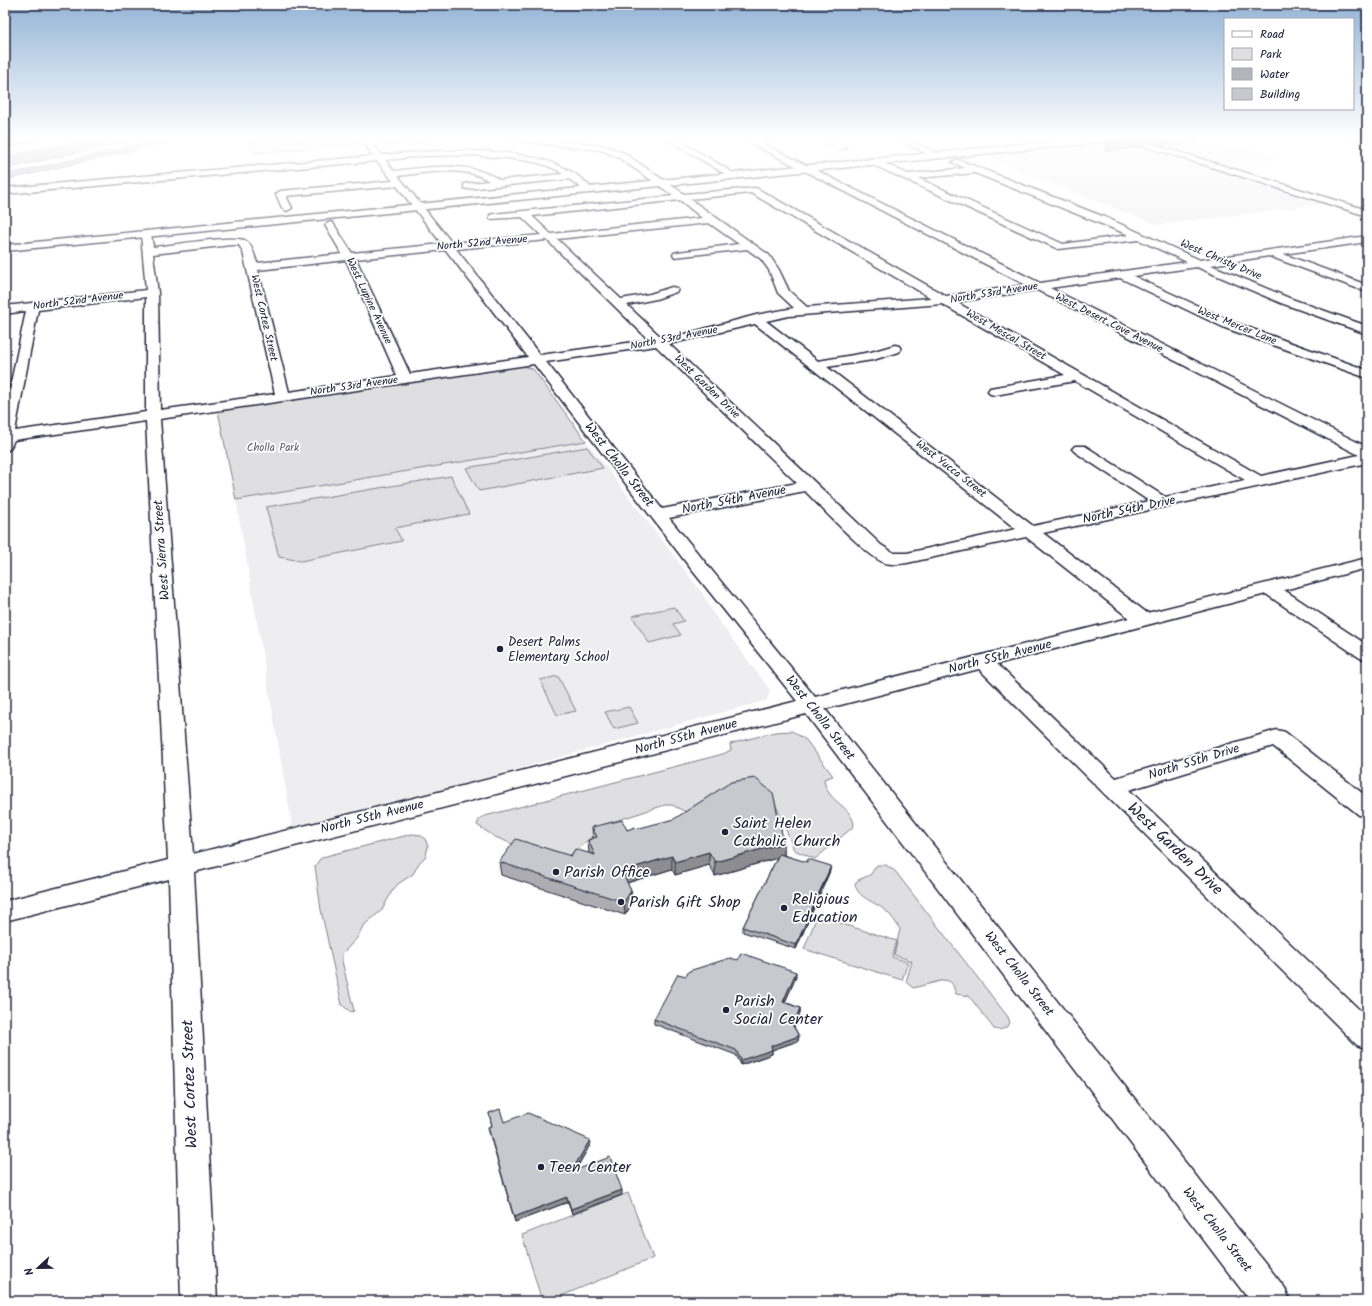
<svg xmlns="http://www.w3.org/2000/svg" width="1372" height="1306" font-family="Kalam,sans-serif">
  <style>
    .built { fill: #eeeef1 }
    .green { fill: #dfdfe2; stroke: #80808e }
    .water { fill: #b4b4bc; stroke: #7a7a88 }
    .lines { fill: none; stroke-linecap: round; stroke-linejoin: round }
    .minor-casing { stroke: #22223b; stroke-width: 3 }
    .major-casing { stroke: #22223b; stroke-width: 3 }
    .minor { fill: #fff; fill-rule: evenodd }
    .major { fill: #fff; fill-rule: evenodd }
    .wall { fill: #acacb2; stroke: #22223b }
    .shaded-wall { fill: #8c8c91; stroke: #22223b }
    .building { fill: #c8c8cf; stroke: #22223b }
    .poi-dot { fill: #22223b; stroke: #fff; stroke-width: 1.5 }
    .labels { text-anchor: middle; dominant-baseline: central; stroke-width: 3.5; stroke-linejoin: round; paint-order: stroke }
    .far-street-label { font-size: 11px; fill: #22223b; stroke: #fff }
    .far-park-label { font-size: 11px; fill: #5b5b6d; stroke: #fff }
    .street-label { font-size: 13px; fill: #22223b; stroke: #fff }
    .poi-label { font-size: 13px; fill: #22223b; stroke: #fff; text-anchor: start }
    .near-poi-label { font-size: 16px; fill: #22223b; stroke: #fff; text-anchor: start }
    .near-street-label { font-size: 16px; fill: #22223b; stroke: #fff }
  </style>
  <rect width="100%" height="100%" fill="#fff"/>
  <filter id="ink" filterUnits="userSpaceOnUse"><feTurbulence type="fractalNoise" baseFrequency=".025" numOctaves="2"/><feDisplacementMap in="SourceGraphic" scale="8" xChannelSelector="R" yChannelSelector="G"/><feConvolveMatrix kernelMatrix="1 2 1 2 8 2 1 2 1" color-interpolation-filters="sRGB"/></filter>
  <g filter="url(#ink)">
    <path class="built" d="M1141,138H1202L1230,147H1247L1282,158L1223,164Z
      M1108,140L1152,150L1321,204L1158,225L975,153Z
      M586,441L703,594L713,613L770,690L767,700L293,831L236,500Z"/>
    <path class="green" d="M242,138H357L361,144L253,153L248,141Z
      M522,366L533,369L586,441L236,500L218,411Z
      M587,447L603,468L479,491L466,468Z
      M451,476L469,514L395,528L402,541L301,561L279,557L266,507Z
      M674,607L684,621L673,624L681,635L649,643L632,616Z
      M558,676L576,711L557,715L540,680Z
      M629,707L638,723L614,729L605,712Z
      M792,731L806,740L833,776L824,779C826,802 850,804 854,824L853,827L815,859L794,850L773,798L688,813L672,805H665L609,823L570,855L553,860L495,837L477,825L480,818L485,816L723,754L731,750L730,744L775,732Z
      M412,834L420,835L425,839L428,846L426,856L419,863L413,874L398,884L392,891L382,910L363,926L357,938L342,954V961L354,1011L351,1012L342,1005L321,910L315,866L320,859L326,856Z
      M877,865H886L895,871L1008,1017L1010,1023C1006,1029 1000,1031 994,1029L969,996L956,994C953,987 954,981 944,980L913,988L906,982L912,961L894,955L900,929C896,923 892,916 886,911C876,902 857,898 855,884L858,880L870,875Z
      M817,916L897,941L892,957L908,962L902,980L804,949Z
      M628,1193L653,1258L549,1301H542L522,1235Z"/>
    <path class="water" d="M92,138H142L5,169V157Z
      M167,138H185L5,180V175Z"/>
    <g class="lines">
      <defs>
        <path id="minor" d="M24,138H40L5,147V143Z
          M360,138H368L370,140L427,138L423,140L373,145L382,155C439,150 552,140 592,189L591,191H585L569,179L467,189L464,188V184L489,181C465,165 426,173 398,176L452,243L541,235L522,217L490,219V215L493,214L674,196L618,157L601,150L509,140L505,138H535L605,146L624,153L684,194L756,188L946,296L1026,285L741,138H787L760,142L1040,283L1187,262L1139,240L1058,249L869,163V159H875L908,174L965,168L952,162L956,160H959L1107,218L1200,260L1367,236V242L1283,254L1367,285V292L1269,256L1211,265L1289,298L1367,326V334L1281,303L1197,267L1133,276L1233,322L1367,370V378L1225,328L1120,278L1050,288L1367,447V463L1043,533L1147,613L1367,558V568L1284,590L1367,645V660L1360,658L1266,594L997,664L1116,778L1277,730L1285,732L1367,797V817L1359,815L1273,746L1129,790L1367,1017V1049L1357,1045L979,669L825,709L1285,1288L1290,1301H1250L806,714L194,872L217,1301H181L169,879L5,921V901L168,860L146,421L14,440L10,449L5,451V411L26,311L5,314V306L146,290L141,234L146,231L151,234L153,247C169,246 234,234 246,241C252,244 255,257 257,263L342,254L325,225L330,222L333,223L352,253L442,244L397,186L286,196L292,208L287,211L282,208L276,194L280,191L393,181L377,161L5,194V188L374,156ZM475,155C503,159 539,157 563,174L500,180C469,160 429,167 394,171L385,160L424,156ZM975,173L1129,235L1063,244L918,178ZM751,193L931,298L807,307L789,291L779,270L769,255L690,199ZM680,200L702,218L551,234L532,216ZM709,223L739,244L678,252L674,253L673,255L674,257L747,249L761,259L769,270L778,293L794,308L756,315L685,334L662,338L627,305L656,299L676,292L678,290L676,288L672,287L650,294L621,299L557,239ZM547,240L649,340L540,355L456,249ZM231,245H239L243,252L275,394L160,410L158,293L153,254ZM446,250L528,357L410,374L356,259ZM346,260L397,376L289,392L258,270ZM1037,290L1359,455L1261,476L956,302ZM146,297V412L15,431L38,310ZM942,304L1065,375L990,388L988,391L990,394L995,395L1075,381L1245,480L1165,497L1085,446H1075L1072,449L1075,452L1149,501L1033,526L827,367L873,360L899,352L901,349L899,346L895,345L871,352L818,361L766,321L789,316ZM755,324L1016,529L907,553H894L881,545L669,344ZM656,346L797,483L662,509L546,362ZM534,364L688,565L797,701L193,854L160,419ZM805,491C821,507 867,557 885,563C892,565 900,564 907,563L1026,537L1129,618L815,697L669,518Z
          M665,138H675L737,175L736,177H730Z
          M818,138H829L847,148L840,150Z
          M894,138H905L941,155L934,157Z
          M1352,138L1367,139V143L1353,140Z"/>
        <path id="major" d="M1083,138H1117L1113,141L5,251V245Z
          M1119,138H1133L1367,210V216Z"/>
      </defs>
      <use href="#minor" class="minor-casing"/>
      <use href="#major" class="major-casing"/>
      <use href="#minor" class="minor"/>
      <use href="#major" class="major"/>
    </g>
    <path class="wall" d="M1140,138H1199V141L1161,145Z
      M592,827L627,830L636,829L784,843V855L830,871L796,949L743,932V927L777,858L715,876L709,865L675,875L672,869L627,883L631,891L632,904L625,915L501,875L499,862L571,856L589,854L588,840L593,839Z
      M686,976L796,977L785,1002L800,1008V1013L794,1027L799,1036L798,1041L772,1050V1054L741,1065L736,1055L654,1024V1019Z
      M489,1113L504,1122L590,1145L575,1171L622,1195L572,1214L568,1202L515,1222L489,1132L488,1127L492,1126Z"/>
    <path class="shaded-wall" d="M1199,138V141L1161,145L1162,142Z
      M1144,140L1143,147L1106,151L1108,144Z
      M784,843V856L715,876V862Z
      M709,852V865L675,875V862Z
      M672,856V869L623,884L622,871Z
      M831,866L830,871L796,949V945Z
      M631,891L632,904L625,915L624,902Z
      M796,972V977L783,1007V1002Z
      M800,1008V1013L792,1031L793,1026Z
      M799,1036L798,1041L772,1050V1054L741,1065V1060L771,1046Z
      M590,1140V1145L571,1177V1172Z
      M622,1190V1195L572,1214L571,1209Z
      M567,1197L568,1202L515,1222L514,1217Z"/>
    <path class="building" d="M1111,138H1139L1144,140L1108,144Z
      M1149,138H1199L1162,142Z
      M755,778L773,793L784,843L715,862L709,852L675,862L672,856L622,871L631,891L624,902L499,862L516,839L571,856L575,849L595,855L588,840L597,837L592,827L622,820L627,830L635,827L636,829L674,819L731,782Z
      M779,854L807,862L808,859L831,866L796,945L743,927Z
      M741,953L796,972L783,1002L800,1008L793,1026L799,1036L771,1046L772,1050L741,1060L736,1050L654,1019L678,974L686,976L689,971L730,958L738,960Z
      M500,1109L504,1122L528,1113L590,1140L571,1172L610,1157L622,1190L571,1209L567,1197L514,1217L488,1127L492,1126L489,1113Z"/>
  </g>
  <linearGradient id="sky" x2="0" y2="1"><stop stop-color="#93b4d6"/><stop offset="0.43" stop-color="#fff"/><stop offset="1" stop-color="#fff" stop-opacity="0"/></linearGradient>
  <rect width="1372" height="321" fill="url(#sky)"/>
  <g class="poi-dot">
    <circle cx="500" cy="649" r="4"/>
    <circle cx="725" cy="832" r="4"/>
    <circle cx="556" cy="872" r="4"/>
    <circle cx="621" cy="902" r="4"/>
    <circle cx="784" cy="908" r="4"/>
    <circle cx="726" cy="1010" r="4"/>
    <circle cx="541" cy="1167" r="4"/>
  </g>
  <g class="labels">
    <g class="far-street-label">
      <text transform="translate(482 243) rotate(-5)">North 52nd Avenue</text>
      <text transform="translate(1221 260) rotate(23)">West Christy Drive</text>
      <text transform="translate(994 293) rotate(-9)">North 53rd Avenue</text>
      <text transform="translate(78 301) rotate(-7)">North 52nd Avenue</text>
      <text transform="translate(369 301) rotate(65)">West Lupine Avenue</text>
      <text transform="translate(264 318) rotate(77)">West Cortez Street</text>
      <text transform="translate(1109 323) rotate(27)">West Desert Cove Avenue</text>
      <text transform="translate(1237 326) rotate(22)">West Mercer Lane</text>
      <text transform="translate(1006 335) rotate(30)">West Mescal Street</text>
      <text transform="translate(674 338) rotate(-11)">North 53rd Avenue</text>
      <text transform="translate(354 386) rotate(-8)">North 53rd Avenue</text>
      <text transform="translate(707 387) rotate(44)">West Garden Drive</text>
      <text transform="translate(951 469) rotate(38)">West Yucca Street</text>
    </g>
    <g class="far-park-label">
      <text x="273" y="448">Cholla Park</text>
    </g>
    <g class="street-label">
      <text transform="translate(619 465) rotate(52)">West Cholla Street</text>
      <text transform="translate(734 500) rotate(-11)">North 54th Avenue</text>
      <text transform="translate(1129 510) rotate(-12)">North 54th Drive</text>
      <text transform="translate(162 550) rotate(-94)">West Sierra Street</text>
      <text transform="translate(1000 657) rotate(-14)">North 55th Avenue</text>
      <text transform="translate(820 718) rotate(52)">West Cholla Street</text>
      <text transform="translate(686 737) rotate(-15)">North 55th Avenue</text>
      <text transform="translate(1194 762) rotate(-17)">North 55th Drive</text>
      <text transform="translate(372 817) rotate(-14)">North 55th Avenue</text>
      <text transform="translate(1019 974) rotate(52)">West Cholla Street</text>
      <text transform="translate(1217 1230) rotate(52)">West Cholla Street</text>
    </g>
    <g class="poi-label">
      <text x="508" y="642">Desert Palms<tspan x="508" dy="15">Elementary School</tspan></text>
    </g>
    <g class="near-poi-label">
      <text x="733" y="823">Saint Helen<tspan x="733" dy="18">Catholic Church</tspan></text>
      <text x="564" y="872">Parish Office</text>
      <text x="792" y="899">Religious<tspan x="792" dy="18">Education</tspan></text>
      <text x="629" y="902">Parish Gift Shop</text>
      <text x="734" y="1001">Parish<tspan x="734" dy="18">Social Center</tspan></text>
      <text x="549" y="1167">Teen Center</text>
    </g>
    <g class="near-street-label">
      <text transform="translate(1175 849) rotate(44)">West Garden Drive</text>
      <text transform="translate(190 1084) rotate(-92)">West Cortez Street</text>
    </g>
  </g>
  <rect width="1372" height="1306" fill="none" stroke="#fff" stroke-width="20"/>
  <rect x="10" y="10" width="1352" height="1286" fill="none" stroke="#22223b" stroke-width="1.5" filter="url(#ink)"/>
  <rect x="1224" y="18" width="130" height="92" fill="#ffffff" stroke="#a7a7b1"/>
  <rect x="1232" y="31" width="20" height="6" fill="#ffffff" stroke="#a7a7b1"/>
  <text x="1260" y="38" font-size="12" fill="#22223b">Road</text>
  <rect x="1232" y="48" width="20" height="12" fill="#dfdfe2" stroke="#a7a7b1"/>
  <text x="1260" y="58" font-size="12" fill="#22223b">Park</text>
  <rect x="1232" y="68" width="20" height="12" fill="#b4b4bc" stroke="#a7a7b1"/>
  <text x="1260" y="78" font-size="12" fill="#22223b">Water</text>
  <rect x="1232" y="88" width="20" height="12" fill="#c8c8cf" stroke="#a7a7b1"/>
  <text x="1260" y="98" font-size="12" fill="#22223b">Building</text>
  <g transform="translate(38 1268) rotate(248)" stroke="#ffffff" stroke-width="3" paint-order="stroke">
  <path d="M0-3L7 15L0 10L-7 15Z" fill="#22223b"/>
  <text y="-6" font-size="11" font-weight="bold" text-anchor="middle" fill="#22223b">N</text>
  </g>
</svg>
